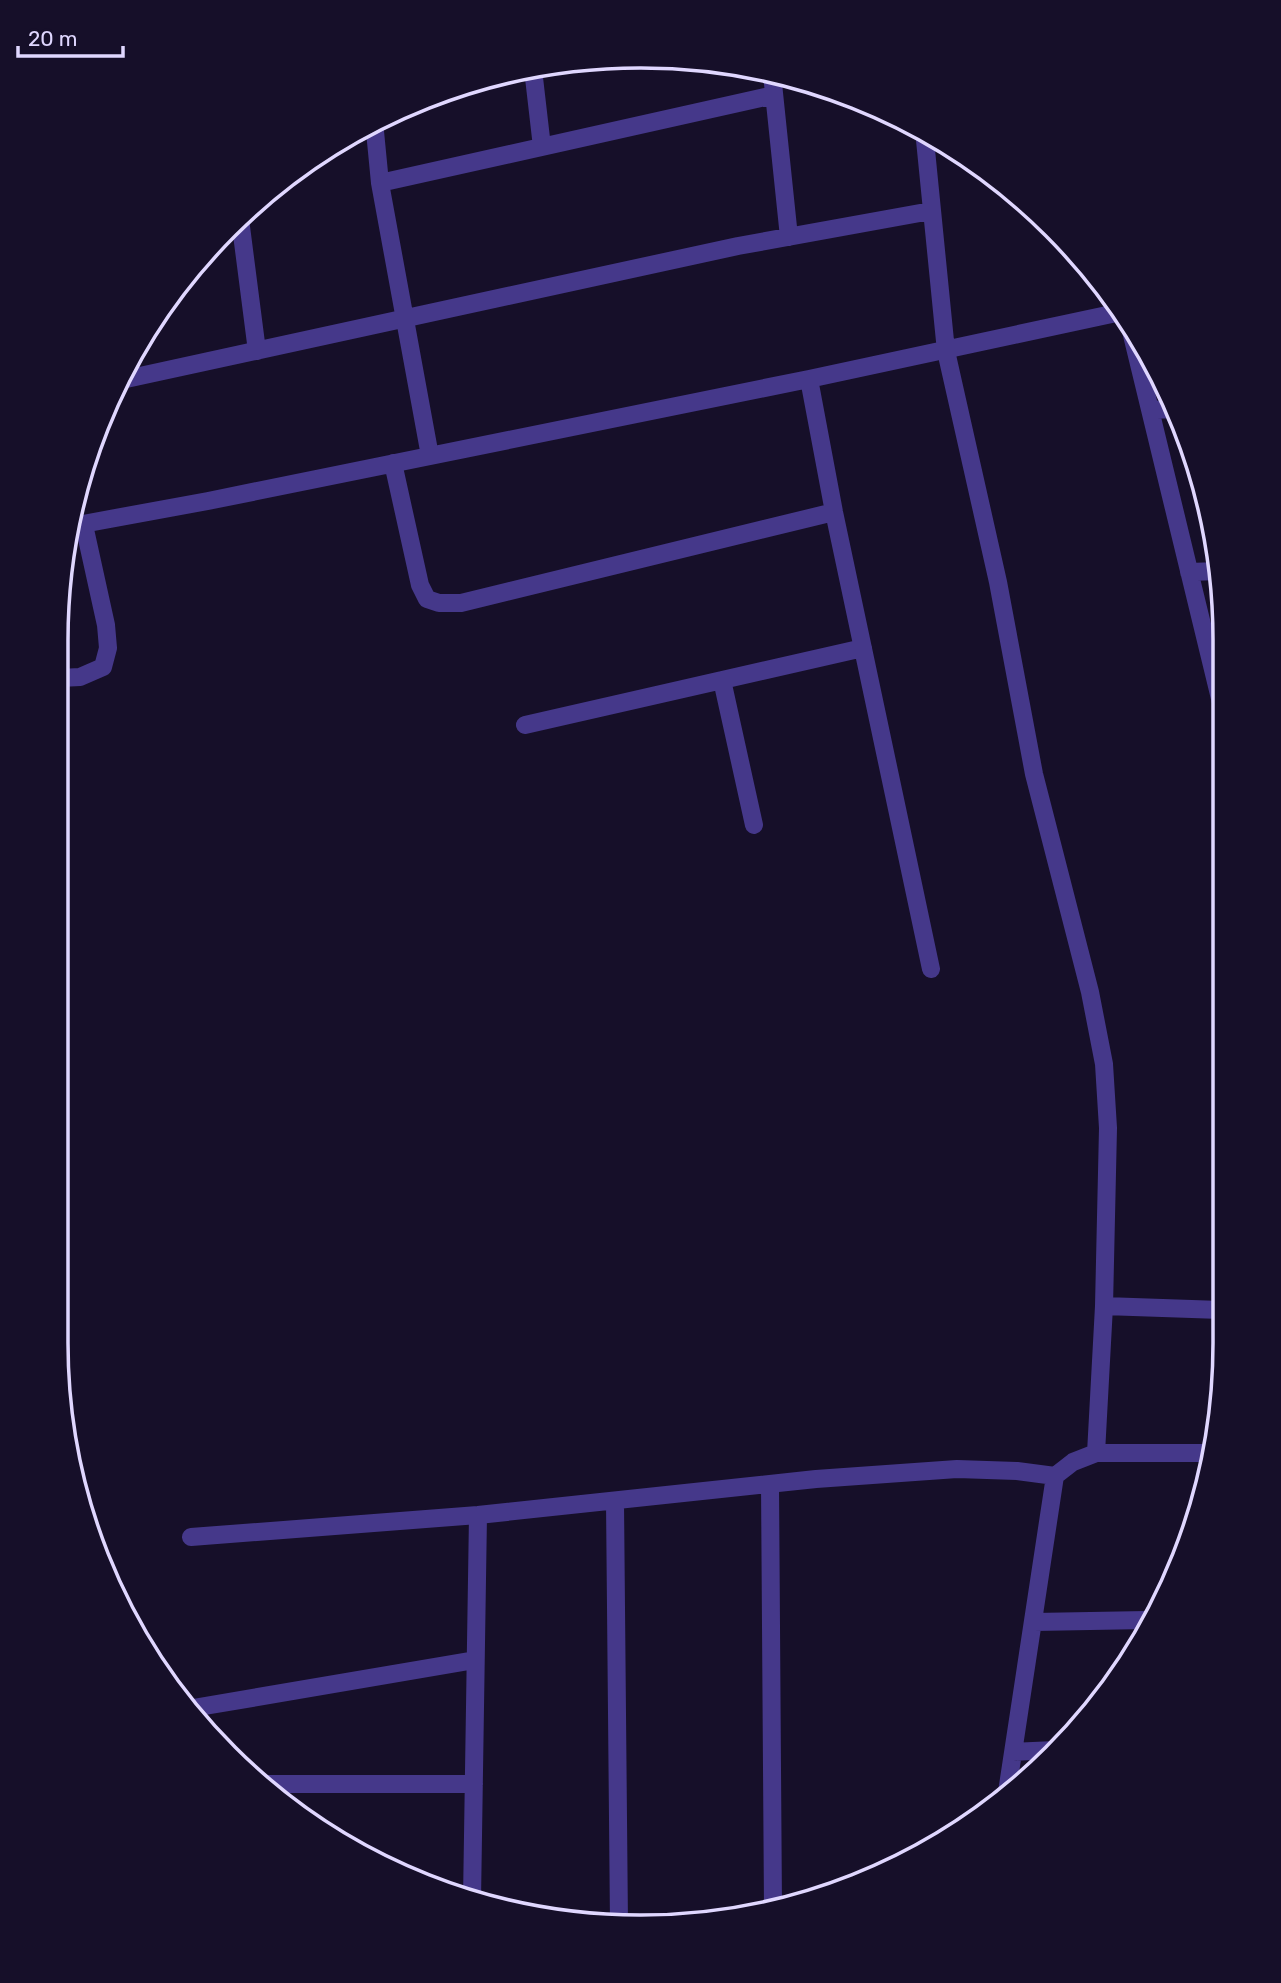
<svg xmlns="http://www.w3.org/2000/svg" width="1281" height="1983" font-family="Rubik,sans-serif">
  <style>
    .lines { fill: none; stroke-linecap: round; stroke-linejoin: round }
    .street { stroke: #45388a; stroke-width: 18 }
    .rim { fill: none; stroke: #e0d7ff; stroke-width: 3.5 }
  </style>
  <rect width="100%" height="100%" fill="#160f29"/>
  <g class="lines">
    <path class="street" d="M533,69L542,147
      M772,74L789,237
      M374,121L380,183L430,456
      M924,130L946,351L998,582L1034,774L1090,992L1104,1064L1108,1128L1104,1306L1096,1453
      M380,183L774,95
      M240,219L257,351
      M1130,327L1223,711
      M809,379L834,512L931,969
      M117,381L738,246L931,211
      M1151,410L1175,409
      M393,463L420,585L427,599L439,603H461L834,512
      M72,526L208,501L809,379L1121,312
      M1189,572L1219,571
      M60,678L80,677L103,667L108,648L106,625L84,525
      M722,680L754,825
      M525,725L863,648
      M1104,1306L1221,1310
      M770,1484L773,1909
      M615,1502L619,1924
      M191,1537L478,1515L816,1479L957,1469L1017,1471L1055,1476
      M1034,1622L1147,1620
      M193,1708L475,1660
      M1013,1752L1055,1750
      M264,1784H474
      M1007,1792L1055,1476L1073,1462L1096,1453H1211
      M472,1900L478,1515"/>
  </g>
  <path d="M0 0H1281V1983H0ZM640 68H641A572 572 0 0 1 1213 640V1343A572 572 0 0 1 641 1915H640A572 572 0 0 1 68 1343V640A572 572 0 0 1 640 68Z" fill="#160f29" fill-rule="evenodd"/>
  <path class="rim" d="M640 68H641A572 572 0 0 1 1213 640V1343A572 572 0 0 1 641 1915H640A572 572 0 0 1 68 1343V640A572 572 0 0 1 640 68Z"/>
  <path d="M18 46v10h105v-10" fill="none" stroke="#e0d7ff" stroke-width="3.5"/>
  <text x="28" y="46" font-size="21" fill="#e0d7ff" stroke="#160f29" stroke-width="5" paint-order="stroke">20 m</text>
</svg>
